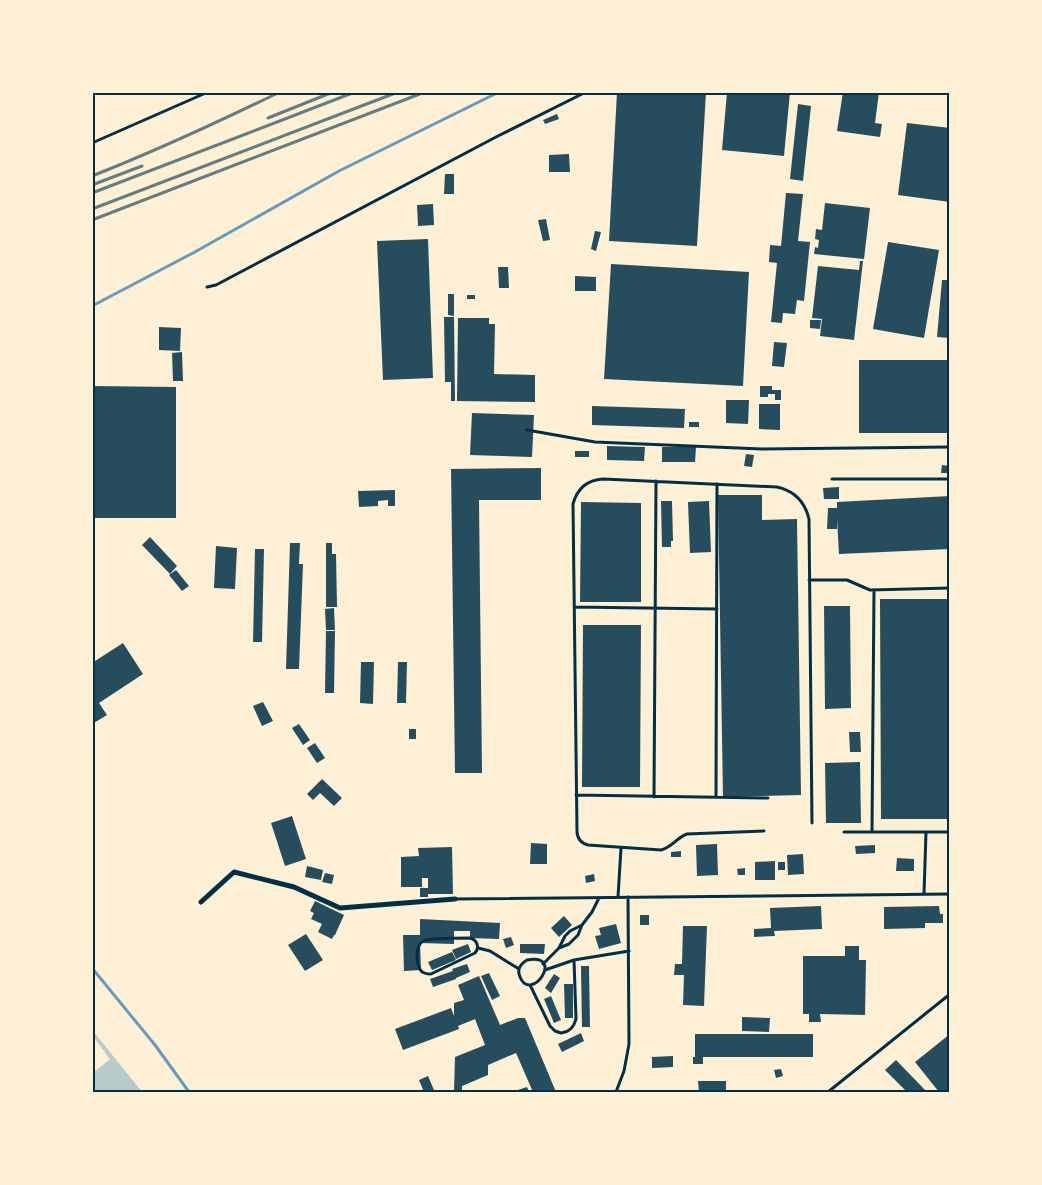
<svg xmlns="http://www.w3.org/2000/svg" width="1042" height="1185" font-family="Helvetica,sans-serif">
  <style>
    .green { fill: #b9caca }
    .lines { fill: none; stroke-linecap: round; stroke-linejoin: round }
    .stream { stroke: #669bbc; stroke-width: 3 }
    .building { fill: #264d5e }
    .service { stroke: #003049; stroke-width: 3 }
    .minor { stroke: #003049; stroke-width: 5 }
    .rail { stroke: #657d81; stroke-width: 3 }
    .neatline { fill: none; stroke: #003049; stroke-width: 2 }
  </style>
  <rect width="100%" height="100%" fill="#fdf0d5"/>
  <path class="green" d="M92,1031H93L142,1092H93V1073L110,1059L93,1036Z"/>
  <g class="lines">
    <path class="stream" d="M92,306L193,253L339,171L499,92
      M92,968L155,1045L189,1092"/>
  </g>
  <path class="building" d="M617,92H706L697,246L609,241Z
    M727,92H790L784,156L722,150Z
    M843,92H879L875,123L882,124L880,137L837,131Z
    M798,104L811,106L803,181L790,179Z
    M557,114L559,119L545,124L543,120Z
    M907,123L950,128V202L898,195Z
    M569,154L570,172H549V155Z
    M445,174H454V194H444Z
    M786,193L803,194L798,241L810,242L804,301L797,300L795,314L783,313L782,323L771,322L777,263L769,262L770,245L781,246Z
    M825,203L870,208L864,259L814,254L815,247L818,248L819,240L815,239L816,229L822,230Z
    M433,204L434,225L418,226L417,205Z
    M546,219L550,240L543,241L538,220Z
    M595,231L601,232L596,251L591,249Z
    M428,239L433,378L383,380L377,241Z
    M888,242L939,250L924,338L873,329Z
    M860,261H863L854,340L820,336L822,319L812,318L818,266L859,270Z
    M611,264L749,272L743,386L604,379Z
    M498,267H508L509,288H499Z
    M575,276L596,277V291H575Z
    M942,280H950V338L937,337Z
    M448,294H454V316L448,315Z
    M467,295H475V299H467Z
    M444,317H454L455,401H451V382H445Z
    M458,318H489V324H495L494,374L535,375V402L457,401Z
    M810,320H821L820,329L810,328Z
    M159,327L181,328L180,351L159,350Z
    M774,342L787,343L784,367L772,366Z
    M182,352L183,381H173L172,353Z
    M859,360H950V433H859Z
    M92,386L176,387V518H92Z
    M760,386H772V390H781V400H775V394H768V397H760Z
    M726,400H749L748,424L726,423Z
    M759,404H780V430L759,429Z
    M592,406L685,409L684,428L592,425Z
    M472,413L534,415L532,457L470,455Z
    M689,422H699V427H689Z
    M607,446L645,447L644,461L607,460Z
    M662,447H696L695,462H662Z
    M575,451H589V457H575Z
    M746,454L754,455L752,467L744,466Z
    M942,465L950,466V473H941Z
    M541,468V500H479L482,773H455L451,469Z
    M839,487V499H824L823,488Z
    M395,490V506H388V500L378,501V506L359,507L358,491Z
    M718,495H762V520L797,519L801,795L723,797Z
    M950,496V549L839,554L837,519V529H827L828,508H837V502Z
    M661,501H672L673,541H671V547H662Z
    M709,501L711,552L690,553L688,502Z
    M581,502L641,503V602H580Z
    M150,537L177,566L170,574L142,545Z
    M290,543H300L299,564H303L299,669H286Z
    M326,543H332V554H336L337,607H326Z
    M216,546L237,548L235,589L214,588Z
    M255,549H264L262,642H253Z
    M176,570L189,586L182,591L169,575Z
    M880,599H950V819H881Z
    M824,606H850L851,708L825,709Z
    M334,608L335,630H326L325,609Z
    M583,625H641L640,787H582Z
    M326,631H335L334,693H325Z
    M123,643L143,674L99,703L107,715L92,724V663Z
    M361,662H374L373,704L360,703Z
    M398,662H407L406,703H397Z
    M263,702L273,721L262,726L253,706Z
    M299,724L310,740L303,745L292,728Z
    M409,729H416V739H409Z
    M849,732H860L861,752H850Z
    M315,743L325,758L317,763L307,748Z
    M860,762L861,823H826L825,763Z
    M322,779L342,798L334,806L320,793L313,800L307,794Z
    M292,816L306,859L285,866L271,823Z
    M531,843L547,844V864H530Z
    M717,844L718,875L697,876L696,845Z
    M875,845V853L856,854L855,846Z
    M452,847L453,894H428V897H420V888H428V878H422V887H401V857L419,856L418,848Z
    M681,851V857H671V852Z
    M803,854L804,874L788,875L787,855Z
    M897,858L914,859V871H896Z
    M775,861V880H755V862Z
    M778,862H785V870H778Z
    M307,866L323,870L321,880L305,877Z
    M745,868V875H738L737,869Z
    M325,873L334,875L332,884L322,882Z
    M594,874L595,881L586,883L585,876Z
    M315,901L344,915L335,935H334L332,939L318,932L322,924L311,919L314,913L310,911Z
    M821,906L822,929L774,931L775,936L754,937V929L771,928L770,908Z
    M939,906L940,914H943V923H925V928L884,929V907Z
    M640,915H649V925H640Z
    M564,916L572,925L559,937L551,928Z
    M420,919L500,923L499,939L470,938V931H454V944L420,943L421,970L404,971L403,935H420Z
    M616,924L621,943L599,949L595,936L601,935L599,928Z
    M683,926H707L704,1006L683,1005L684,975H674L675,964H682Z
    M306,934L323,960L305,971L288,945Z
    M511,937L514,945L506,948L503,939Z
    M468,944L471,952L456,959L452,950Z
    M520,944H545L544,954L520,953Z
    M845,946H859V960H866L865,1015L820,1014L821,1022H809V1014H803V956H845Z
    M452,952L456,960L432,970L428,962Z
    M467,964L470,972L456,978V979L433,987L430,979L453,971L452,969Z
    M581,966H589L590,1027H582Z
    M489,973L500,996L492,1000L481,976Z
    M554,974L560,978L551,993L545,988Z
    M479,976L500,1025L518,1018H525L556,1092H533L516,1053L488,1065V1075L462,1086V1092H454L455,1057L485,1045L475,1019L458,1026L459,1029L403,1050L395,1029L451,1008L454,1016V1003L464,1000L458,985Z
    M564,984H573V1018H565Z
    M551,996L561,1020L554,1023L544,999Z
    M742,1017L770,1018L769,1032L742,1031Z
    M581,1033L584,1041L562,1052L558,1044Z
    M695,1034H813V1057H703V1064H693V1057H695Z
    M950,1034V1092H939L915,1062Z
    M673,1056V1067L652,1068V1057Z
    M896,1060L927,1092H907L885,1070Z
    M781,1069L783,1076L776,1078L774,1070Z
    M428,1076L434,1090L429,1092H424L419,1080Z
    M698,1081H726V1092H699Z
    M527,1087L529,1092H512Z"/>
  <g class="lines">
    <path class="service" d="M92,143L208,92
      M207,287L216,285L496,137L586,92
      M527,430L595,442L762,449L950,447
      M832,479H950
      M809,580H847L870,590L950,588
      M575,607L717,609
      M576,795L768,798
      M654,797L656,481
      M716,797L717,484
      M764,831L687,834C676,838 673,847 661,850L588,845C581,843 577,839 577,831L573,504C577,489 587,480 603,479L777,487C795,491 805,502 809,519L812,823
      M844,832H950
      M872,832L874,590
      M924,894L926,832
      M618,897L621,848
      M455,899L950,894
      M470,938C477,940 480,947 475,953L431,974C427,974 424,974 421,971C416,964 415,946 423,941C429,938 461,938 470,938Z
      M478,948L490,951L519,969
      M559,948L569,944L578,935L582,925L592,912L599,898
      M527,960C566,953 531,1004 520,977C517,970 520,964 527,960Z
      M543,964L559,948L565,936L570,931L582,925
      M545,970L574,960L629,951
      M530,985L550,1026L555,1031L561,1033C570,1032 574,1027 576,1019L574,960
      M616,1092L624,1071L629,1044L628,897
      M828,1092L950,994"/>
    <path class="minor" d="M201,902L234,872L294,887L340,908L455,899"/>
    <path class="rail" d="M268,118L333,92
      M92,176C156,151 218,122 280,92
      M92,185L142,166
      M92,193L355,92
      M92,209L398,92
      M92,220L425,92"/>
  </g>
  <rect width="1042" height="1185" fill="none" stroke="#fdf0d5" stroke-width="188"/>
  <rect x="94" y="94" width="854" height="997" class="neatline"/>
</svg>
